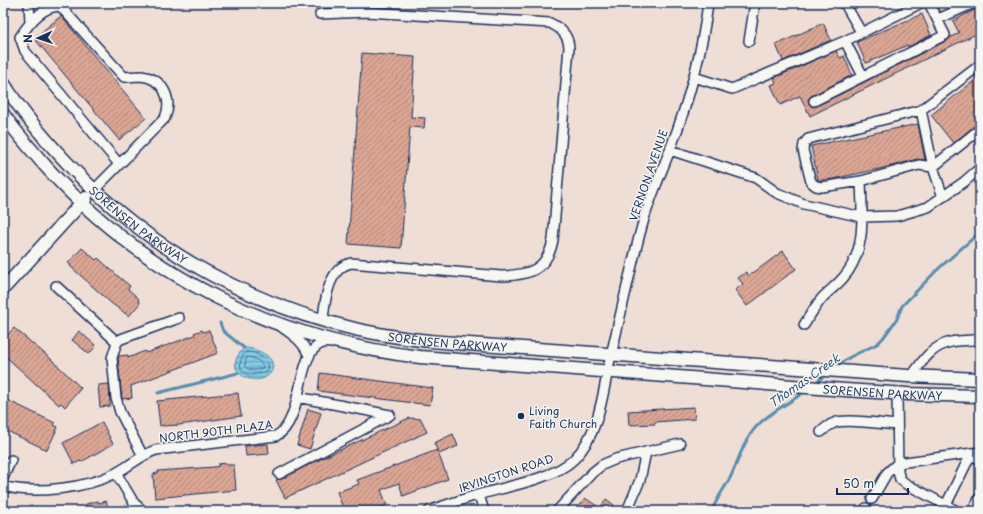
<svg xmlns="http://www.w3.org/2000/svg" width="983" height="514" font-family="'Playpen Sans',sans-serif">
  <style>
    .water { fill: url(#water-rules); stroke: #598dae }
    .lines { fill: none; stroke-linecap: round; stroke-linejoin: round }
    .shore { stroke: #456d93; stroke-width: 1 }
    .stream { stroke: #598dae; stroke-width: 3 }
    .building { fill: url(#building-hatch); stroke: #1b2f5e }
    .minor-casing { stroke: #1b2f5e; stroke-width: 12 }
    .major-casing { stroke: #1b2f5e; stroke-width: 15 }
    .minor { stroke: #f6f6f2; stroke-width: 9 }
    .major { stroke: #f6f6f2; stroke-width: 12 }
    .poi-dot { fill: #1b2f5e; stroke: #f6f6f2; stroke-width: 1.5 }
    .labels { text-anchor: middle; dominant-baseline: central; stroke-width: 3; stroke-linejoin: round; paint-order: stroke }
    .street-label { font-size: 11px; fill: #1b2f5e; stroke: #f6f6f2 }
    .poi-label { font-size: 11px; fill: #1b2f5e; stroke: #f6f6f2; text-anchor: start }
    .water-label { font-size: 12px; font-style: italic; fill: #35567f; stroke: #f6f6f2 }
  </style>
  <defs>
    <pattern id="water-rules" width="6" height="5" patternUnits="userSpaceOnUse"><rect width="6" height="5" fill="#83cbe3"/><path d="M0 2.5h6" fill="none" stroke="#6aa5bb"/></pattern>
    <pattern id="building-hatch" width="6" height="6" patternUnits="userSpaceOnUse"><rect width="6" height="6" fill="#dba593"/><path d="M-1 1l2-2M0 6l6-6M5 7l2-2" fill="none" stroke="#b1877b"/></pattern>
  </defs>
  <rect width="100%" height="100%" fill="#eeded6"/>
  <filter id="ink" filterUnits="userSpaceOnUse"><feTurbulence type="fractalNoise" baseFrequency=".025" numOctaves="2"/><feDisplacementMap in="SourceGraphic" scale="8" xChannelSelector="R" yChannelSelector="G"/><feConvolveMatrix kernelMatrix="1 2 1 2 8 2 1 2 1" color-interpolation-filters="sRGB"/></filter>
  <g filter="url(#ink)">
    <path class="water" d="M244,348C255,347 280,358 271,372C261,390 217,374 244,348Z"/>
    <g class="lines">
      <path class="shore" d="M246,352C256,351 267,358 269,368L266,373L249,375C238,371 238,360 246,352Z
        M247,357C254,357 263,362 263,368L254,370L248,369L245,366Z"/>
      <path class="stream" d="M220,323L223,331L244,348
        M835,367L850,357L877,344L883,338L897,319L902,306L937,270L980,232
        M814,384L826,374
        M158,393L238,373
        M712,511C716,499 725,488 731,476C740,457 744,438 760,423C773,410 790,403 805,391"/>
    </g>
    <path class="building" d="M976,9L980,16V32L810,116L800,96L780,105L771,85L776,83L774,78L836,51L840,58L844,56L852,75L811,96L808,100L809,104L813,107L817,106L948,40L951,37L959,33L953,21Z
      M922,14L931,35L908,47V45L866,63L857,42Z
      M61,16L146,118L119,140L34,38Z
      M823,23L831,40L783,61L776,45Z
      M362,53L415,57L411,117L425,118L424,128L410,127L401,248L348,244Z
      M980,76V122L953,143L931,115Z
      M918,124L925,160L917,159L888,167L828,180H818L811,146Z
      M82,248L96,260L98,258L119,277L130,286L128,289L139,299L138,300L140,303L129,316L111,303L70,266L71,265L68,263Z
      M783,251L796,269L747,306L735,290L743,284L738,278L746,272L749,276Z
      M14,328L51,359L81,388L65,407L61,403L59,405L3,354V340Z
      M202,330L203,332L209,330L218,353L131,386L132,398L122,399L118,359L119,356L128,355V358L145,351L146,353L195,335L194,333Z
      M79,331L96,346L89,354L72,340Z
      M320,373L433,388L430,405L318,391Z
      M109,384L110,406L100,407L98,385Z
      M238,393L241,416L179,425L163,426V425L160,426L157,401Z
      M3,398L55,423L54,425L58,427L47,450L3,429Z
      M694,407L695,419L655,422V424L629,425L628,411Z
      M308,409L321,413L310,449L297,445Z
      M409,418L421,419L427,432L285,498L276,480L282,479L314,462Z
      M102,422L113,444L81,462L80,461L74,464L63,443Z
      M453,434L458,446L439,454L434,443Z
      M268,444L269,454L246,456L245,446Z
      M437,450L448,479L403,496L399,483L381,490L387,505L371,511H344L337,492L359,484L357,480Z
      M227,463V465H234L236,490L155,498L153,474L158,473V471L214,467L219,466L218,464Z
      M585,498L600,508L606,499L614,505L609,511H576Z
      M98,501L99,503L106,501L109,511H88L86,504Z"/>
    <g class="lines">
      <defs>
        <path id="minor" d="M29,3L30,22
          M841,3L845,4L861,32
          M320,14L367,12L550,23C560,28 568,34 569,47L553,240C547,271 529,275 501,276L351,263C348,264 344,265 342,267C328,276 324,305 323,321
          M938,19L972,4
          M749,41L755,3
          M845,41L863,76
          M980,65L921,110L808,139L804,144L803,150L811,182L816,186L822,187L861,181L919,165L933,167L980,129
          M694,77L732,89L845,41L921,3
          M814,101L945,35L929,3
          M921,110L933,167L943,197
          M670,150L756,178L777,193L804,204L862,217L897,216L928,207L964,182L980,168
          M94,190L165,118C173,99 163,78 141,76C135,76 130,77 124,77L60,6C43,6 29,23 20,37L25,51L119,164
          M56,286L117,342
          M804,325C810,315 816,305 823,297C830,290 837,285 843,278C867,251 862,214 861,181
          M283,328C295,336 304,343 309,356
          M117,342L112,358L116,398L120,412L143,456
          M117,342L121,339L179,318
          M911,377C922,361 932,346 951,342C961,340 971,341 980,339
          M897,393L898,472L900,479L906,484L957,511
          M821,432C825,428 829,425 834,423C845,418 883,424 897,425
          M116,473L134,503L143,511
          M279,474L390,415L297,397
          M3,478L11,460
          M3,486C35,495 87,488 116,473C130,466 141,455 156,450L276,436C305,421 295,351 323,343C326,342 330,343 332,343
          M479,495L484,511
          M872,499L887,473L898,463L980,452
          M946,505L971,454L980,460
          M429,511C445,505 461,500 477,495C505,487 554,479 574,459C601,432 603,389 611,355C622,310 631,264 644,219C651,196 661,173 670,150C688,103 702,54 708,3
          M557,511L592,473L602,465L616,459L680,444
          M627,511L640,480L646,452
          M865,511L866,508
          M973,511L980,497"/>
        <g id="major">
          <path id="s1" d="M3,82C22,114 47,142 73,169C150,250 250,305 359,330C391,337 423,341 455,343L908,376L980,379"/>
          <path id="s2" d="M3,114C17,134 33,152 49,170C148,278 275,340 420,357L845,390L907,394L980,396"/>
          <path d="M3,289L86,198"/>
        </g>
      </defs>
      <use href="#minor" class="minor-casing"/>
      <use href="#major" class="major-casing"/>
      <use href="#minor" class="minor"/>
      <use href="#major" class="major"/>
    </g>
  </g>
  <circle class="poi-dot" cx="521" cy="416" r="4"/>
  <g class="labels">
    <g class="street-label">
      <text transform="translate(648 175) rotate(-71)">VERNON AVENUE</text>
      <text stroke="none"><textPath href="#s1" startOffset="198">SORENSEN PARKWAY</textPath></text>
      <text stroke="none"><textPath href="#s1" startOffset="534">SORENSEN PARKWAY</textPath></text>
      <text stroke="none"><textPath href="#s2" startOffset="961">SORENSEN PARKWAY</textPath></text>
      <text transform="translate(216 431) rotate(-7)">NORTH 90TH PLAZA</text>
      <text transform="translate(506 473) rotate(-18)">IRVINGTON ROAD</text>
    </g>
    <g class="poi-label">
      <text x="529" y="410">Living<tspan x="529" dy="13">Faith Church</tspan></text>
    </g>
    <g class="water-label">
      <text transform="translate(804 380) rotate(-35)">Thomas Creek</text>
    </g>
  </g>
  <rect width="983" height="514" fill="none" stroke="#f6f6f2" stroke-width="16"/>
  <rect x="8" y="8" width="967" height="498" fill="none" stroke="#1b2f5e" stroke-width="1.5" filter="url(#ink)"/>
  <g transform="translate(38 38) rotate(267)" stroke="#f6f6f2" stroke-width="3" paint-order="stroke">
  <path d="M0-3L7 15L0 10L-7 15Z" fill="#1b2f5e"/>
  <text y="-6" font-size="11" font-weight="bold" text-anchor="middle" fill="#1b2f5e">N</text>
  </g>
  <path d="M837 488v6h71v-6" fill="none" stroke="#1b2f5e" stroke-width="2"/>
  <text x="843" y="488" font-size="12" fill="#1b2f5e" stroke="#f6f6f2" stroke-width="3" paint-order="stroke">50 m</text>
</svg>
